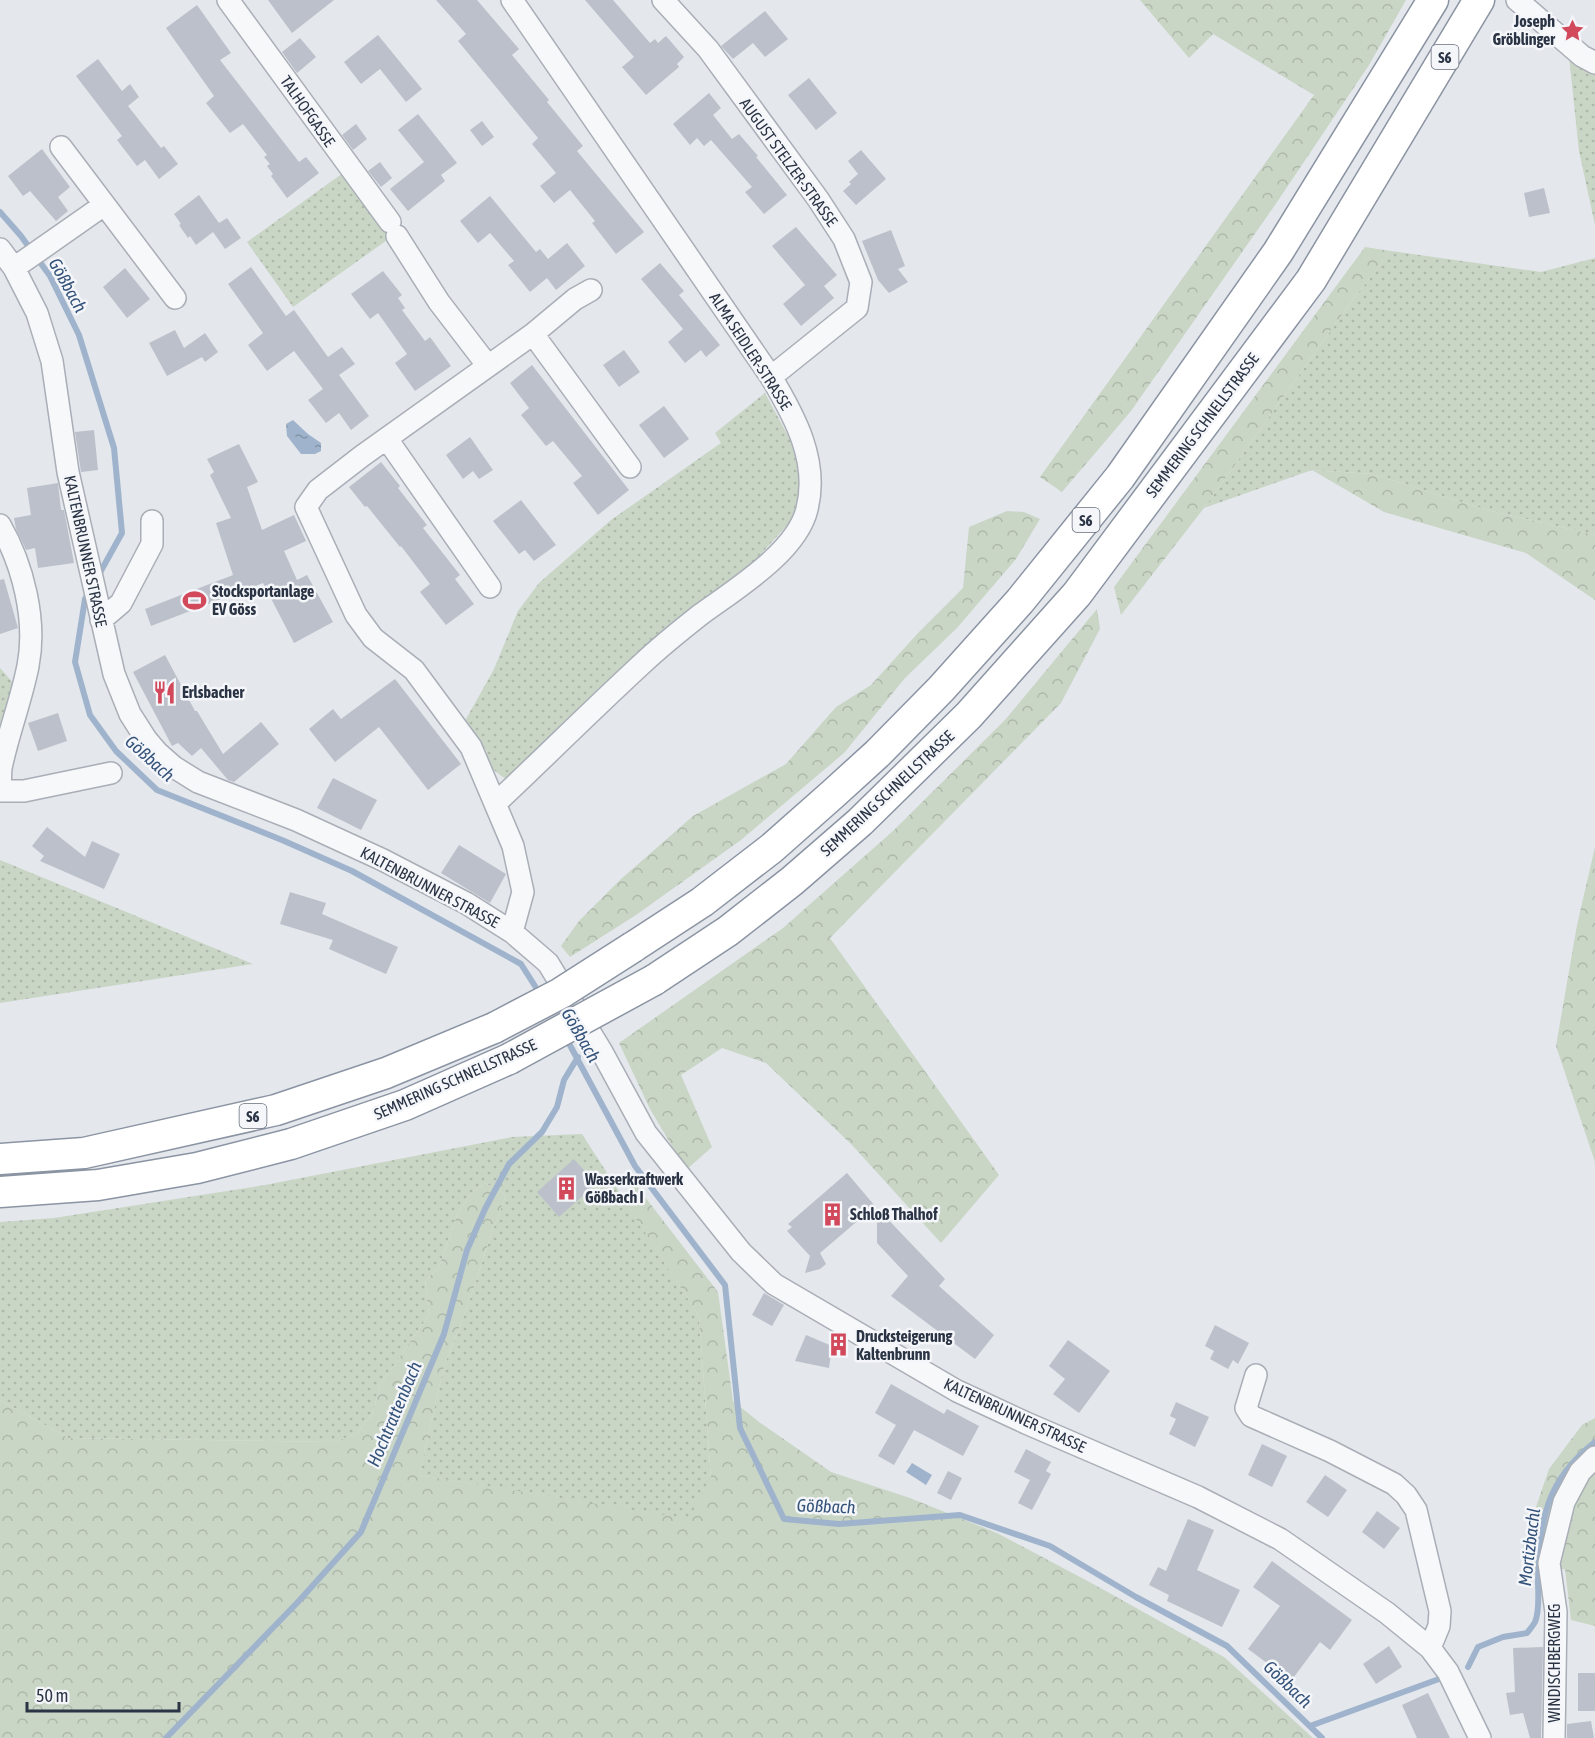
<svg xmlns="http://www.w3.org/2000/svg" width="1595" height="1738" font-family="'Asap Condensed',sans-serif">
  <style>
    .grass { fill: url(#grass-dots) }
    .forest { fill: url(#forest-crowns) }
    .water { fill: url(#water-ripples) }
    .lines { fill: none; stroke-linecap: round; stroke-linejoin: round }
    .stream { stroke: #9fb4cc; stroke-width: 6 }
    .building { fill: #bbc0ca }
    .minor-casing { stroke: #a9aeb7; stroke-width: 24 }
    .highway-casing { stroke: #8b94a3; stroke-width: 33 }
    .minor { stroke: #f7f8fa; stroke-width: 21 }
    .highway { stroke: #fff; stroke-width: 30 }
    .highway-bridge-casing { stroke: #8b94a3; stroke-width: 33; stroke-linecap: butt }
    .highway-bridge { stroke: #fff; stroke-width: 30 }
    .labels { text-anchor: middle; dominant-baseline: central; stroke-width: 5; stroke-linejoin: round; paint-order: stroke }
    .shield { fill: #f4f6f9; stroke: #676e7b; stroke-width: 1.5 }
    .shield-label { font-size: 15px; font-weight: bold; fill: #2b3445 }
    .poi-label { font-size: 16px; font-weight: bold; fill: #2b3445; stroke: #f4f6f9; text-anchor: start }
    .street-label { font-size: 16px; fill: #2b3445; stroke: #f4f6f9 }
    .water-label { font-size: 18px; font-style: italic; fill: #34527a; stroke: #f4f6f9 }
  </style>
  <defs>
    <pattern id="grass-dots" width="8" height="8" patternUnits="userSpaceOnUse" patternTransform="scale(1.5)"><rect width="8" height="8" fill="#c9d6c5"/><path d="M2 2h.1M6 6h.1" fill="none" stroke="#adb8ab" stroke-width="1.8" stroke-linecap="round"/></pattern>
    <pattern id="forest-crowns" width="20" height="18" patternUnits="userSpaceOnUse" patternTransform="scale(1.5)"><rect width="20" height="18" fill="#c9d6c5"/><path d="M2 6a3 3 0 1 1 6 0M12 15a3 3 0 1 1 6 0" fill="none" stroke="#adb8ab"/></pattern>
    <pattern id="water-ripples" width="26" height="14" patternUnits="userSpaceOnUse" patternTransform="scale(1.5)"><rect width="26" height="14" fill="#9fb4cc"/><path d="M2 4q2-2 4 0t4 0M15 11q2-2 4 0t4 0" fill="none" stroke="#8293a7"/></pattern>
  </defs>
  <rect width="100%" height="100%" fill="#e4e7ec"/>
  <path class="grass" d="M1569,57L1595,72V225L1579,151Z
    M343,173L390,238L293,307L247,242Z
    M1391,251L1541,272L1595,258V535L1487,510L1372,474L1312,470L1204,508L1354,298Z
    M765,393L793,445L802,492L791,521L750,566L667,629L598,689L537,753L508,780C497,773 486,767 487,752L465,721L494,669L518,611L539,583L611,520L721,443L715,433Z
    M0,668L16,686L0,750Z
    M0,860L253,964L0,1003Z
    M582,1134L699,1316L711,1478L689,1520L419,1475L444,1366L469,1302L492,1232L506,1195L485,1183L470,1194L457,1215L439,1267L425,1281L429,1315L380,1385L373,1413L356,1434L334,1442L68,1438L0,1400V1222L54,1218L265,1185L512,1137Z"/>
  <path class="forest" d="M1140,0H1406L1369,65L1275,205L1131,411L1062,492L1040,477L1314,95L1213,34L1189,58Z
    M1365,247L1391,251L1354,298L1204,508L1121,615L1114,587Z
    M1312,470L1372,474L1487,510L1595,535V600L1526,553L1384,512Z
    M1007,511L1024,512L1040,519L1016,559L957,628L905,678L844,753L741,840L636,915L570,957L561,946L579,921L621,879L693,816L786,764L836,707L871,685L918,633L963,588L969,527Z
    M1097,609L1100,629L1061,703L830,938L999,1175L941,1243L852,1145L766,1063L722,1048L681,1075L712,1147L686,1170L650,1109L619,1043L783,928L893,831L1005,720Z
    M1595,847V1162L1556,1046L1577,925Z
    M632,1180L718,1292L733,1401L759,1422L831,1472L910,1498L997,1533L1095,1585L1224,1657L1313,1738H0V1400L68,1438L334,1442L356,1434L373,1413L380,1385L429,1315L425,1281L439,1267L457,1215L470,1194L485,1183L506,1195L492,1232L469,1302L444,1366L419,1475L689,1519L711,1477L699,1316L624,1200Z
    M1595,1418V1626L1571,1620L1565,1569L1527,1576L1523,1545L1549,1469L1582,1425Z"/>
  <path class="water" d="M293,420L308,434L321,443V451L315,454H301L287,436L286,424Z
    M912,1463L932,1475L926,1485L906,1472Z"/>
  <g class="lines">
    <path class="stream" d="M0,212L21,236L50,276L79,335L114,448L122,533L97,578
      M89,592L85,599L75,662L90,715L116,751L157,790L282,840L352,871L521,964L540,994
      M565,1036L635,1166L725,1285L740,1428L784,1519L839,1524L960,1515L1050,1546L1136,1597L1227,1646L1322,1738
      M1468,1667L1478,1647L1503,1637L1527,1633C1529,1630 1533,1626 1535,1622C1540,1611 1538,1592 1538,1581C1540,1520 1545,1481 1595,1442
      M1310,1726L1439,1679
      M166,1738L297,1603L361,1532L444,1334L467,1250L485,1209L509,1164L542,1132L557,1107L564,1080L578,1057"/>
  </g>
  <path class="building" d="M268,0H334L292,33Z
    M436,0H477L519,49L512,55L549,100L547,102L583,146L577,151L644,232L616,254L592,223L595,221L570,190L554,203L540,186L556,173L532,144L538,138L458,41L466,34Z
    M585,0H613L650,43L655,39L658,43L666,36L684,57L677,64L679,67L646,95L622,67L634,57Z
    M197,5L231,53L220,60L299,162L306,157L319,173L287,198L271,176L273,174L267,166L270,164L264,157L267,155L243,124L230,133L206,103L214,96L166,28Z
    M765,11L788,39L765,57L753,43L733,59L721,46Z
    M378,35L422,89L406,102L380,69L361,84L344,62Z
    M300,38L316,57L297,73L282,52Z
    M98,59L122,91L130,84L139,97L128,106L161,148L164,146L178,164L159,179L145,160L137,166L117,140L122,136L76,76Z
    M809,78L837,113L816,130L788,95Z
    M709,93L721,108L713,115L732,139L739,134L758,156L756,157L787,195L764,214L745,192L752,187L711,140L704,146L697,138L690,145L673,124Z
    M418,114L457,163L441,175L445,181L408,211L390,189L424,162L398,130Z
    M482,121L494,137L482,146L470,130Z
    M356,124L367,139L353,150L342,135Z
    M42,149L70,187L58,197L68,211L56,221L30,191L23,196L8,176Z
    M861,150L886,179L856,205L843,191L851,184L849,182L858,174L848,161Z
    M380,162L392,178L381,187L368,171Z
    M1544,188L1550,213L1529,217L1524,193Z
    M199,195L219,223L227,218L241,238L225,249L213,232L196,245L190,236L188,238L179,225L181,224L174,214Z
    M490,196L536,252L540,249L548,259L567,243L585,266L556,290L547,278L530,292L508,265L514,261L490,233L478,243L460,221Z
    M796,227L837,275L824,286L834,298L801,326L783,304L805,285L772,246Z
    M891,230L905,266L898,269L908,282L889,293L878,280L862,241Z
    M660,263L684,291L679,295L720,345L706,357L701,350L685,363L668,342L683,329L641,279Z
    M251,267L286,316L294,310L328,357L342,347L355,364L339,375L369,416L351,430L339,413L326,423L308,400L323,389L294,351L267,371L248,345L263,333L228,284Z
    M125,268L150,299L127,318L103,287Z
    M383,271L402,295L398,298L405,308L402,310L425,341L430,337L451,366L415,391L395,363L407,354L378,313L370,319L351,294Z
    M175,330L184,348L205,333L218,352L205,362L202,357L167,376L149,343Z
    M624,350L640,372L619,387L603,365Z
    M532,365L629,490L598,515L573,483L582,476L553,441L546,446L521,415L529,408L510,383Z
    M664,406L689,439L664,458L639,425Z
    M94,430L98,470L81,472L75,432Z
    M470,437L493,470L479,479L473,471L463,479L446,455Z
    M239,444L258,482L247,487L262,530L294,515L306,541L284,551L297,580L307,575L333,622L294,643L263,583L151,626L145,609L233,575L216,523L231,518L210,475L214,472L207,459Z
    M381,462L400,486L398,488L427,525L423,528L460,575L455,579L474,604L446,625L420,592L430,584L401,546L400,547L367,506L365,507L349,487Z
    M58,483L61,510H64L74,563L38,568L35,548L26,550L16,529L14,518L31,515L27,488Z
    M521,500L556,545L534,561L525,550L519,554L493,521Z
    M4,579L18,628L0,634V580Z
    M165,655L195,711H197L223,754L261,722L279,744L234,782L228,780L201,748L192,756L178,743L172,746L133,672Z
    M395,679L461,764L428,790L379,727L335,762L309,729L333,709L341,719Z
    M58,713L67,741L38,751L28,723Z
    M333,778L377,800L361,830L317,808Z
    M47,827L85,857L92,841L120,854L104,889L40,861L44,856L32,846Z
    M459,845L506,874L490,903L441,873Z
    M290,892L326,903L322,914L398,947L386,974L329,949L333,940L280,924Z
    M574,1159L596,1184L559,1217L537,1192Z
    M847,1173L875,1206L820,1253L826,1264L820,1269L805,1273L810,1256L787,1231L792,1227L788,1224Z
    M877,1208L945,1279L939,1286L994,1335L975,1359L891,1296L908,1276L877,1243Z
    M764,1293L784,1305L772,1326L752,1315Z
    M1215,1325L1249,1343L1238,1364L1233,1360L1228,1369L1210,1359L1214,1351L1205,1346Z
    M806,1335L832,1346L829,1368L795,1361Z
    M1068,1340L1110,1371L1079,1413L1053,1394L1065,1379L1049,1366Z
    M891,1384L944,1414L947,1409L979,1426L963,1456L914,1430L894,1465L878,1456L896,1425L875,1413Z
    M1176,1402L1209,1417L1195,1447L1169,1434L1176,1419L1170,1416Z
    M1262,1444L1287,1456L1272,1487L1248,1475Z
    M1026,1449L1051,1462L1046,1471L1051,1474L1032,1510L1018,1503L1030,1480L1014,1472Z
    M948,1471L962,1478L951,1500L937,1493Z
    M1325,1475L1347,1490L1328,1517L1306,1502Z
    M1377,1511L1400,1528L1384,1549L1362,1532Z
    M1188,1519L1214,1530L1197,1570L1240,1590L1222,1627L1167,1601L1169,1595L1149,1585L1158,1567L1166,1571Z
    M1272,1561L1352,1620L1330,1650L1320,1642L1291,1681L1248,1649L1280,1606L1253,1587Z
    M1389,1646L1402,1667L1376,1684L1363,1664Z
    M1543,1647L1541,1738H1530L1523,1713L1510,1715L1506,1693L1515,1692L1513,1648Z
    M1578,1673H1595V1711H1578Z
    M1428,1693L1450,1738H1417L1402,1705Z
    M1591,1721L1594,1738H1567V1724Z"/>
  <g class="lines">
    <defs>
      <path id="minor" d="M228,0L390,222
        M663,0L708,49L818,199L844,239L861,282L857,308L771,377
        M1517,0L1582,56L1595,63
        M61,147L175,298
        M397,236L439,302L488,366
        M0,249L14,268L37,313L52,361L68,472L114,674L130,714L146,739L157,752L174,767L198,782L296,820L383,860L466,903L512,932L548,963L602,1052L646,1133L741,1252L774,1284L957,1391L1026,1423L1198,1497L1280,1539L1387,1613L1430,1648L1448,1672L1480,1738
        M14,268L104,205
        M533,334L630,467
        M387,439L490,587
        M0,525C23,565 37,620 28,666C21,701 8,734 1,768C0,776 1,783 0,791
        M101,620L121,603L152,544V521
        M0,791H24L111,773
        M496,803C546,756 594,708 644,662C661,646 681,630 700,615C734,590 797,552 807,509C819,461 795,417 771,377L512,0
        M512,932L523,892L513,846L471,747L414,670L373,638L356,615L306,507L318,490L362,456L533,334L575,299L591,290
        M1256,1375L1246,1408L1251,1416L1330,1451L1394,1484L1406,1495L1416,1510L1440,1611L1439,1626L1430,1648
        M1554,1738L1556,1612L1549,1563L1564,1502L1580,1472L1595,1457"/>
      <path id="highway" d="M633,947L702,902L772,848L833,794L877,754L941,689L1020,601L1120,477L1278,252L1433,0
        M654,980L728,931L792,881L860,822L969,715L1077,594L1311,280L1479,0
        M0,1159L84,1153L276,1110L386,1073L494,1028
        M0,1192L98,1185L197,1168L291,1144L405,1105L509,1059"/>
    </defs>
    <use href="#minor" class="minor-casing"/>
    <use href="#highway" class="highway-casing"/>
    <use href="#minor" class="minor"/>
    <use href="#highway" class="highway"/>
    <defs>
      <path id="highway-bridge" d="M494,1028L561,993L633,947
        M509,1059L654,980"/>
    </defs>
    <use href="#highway-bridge" class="highway-bridge-casing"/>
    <use href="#highway-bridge" class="highway-bridge"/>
  </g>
  <defs>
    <symbol id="sight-bare" viewBox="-9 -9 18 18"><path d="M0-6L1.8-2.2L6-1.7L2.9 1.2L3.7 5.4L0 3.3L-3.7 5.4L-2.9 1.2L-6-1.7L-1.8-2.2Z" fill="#d1495b" stroke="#f4f6f9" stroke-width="2.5" paint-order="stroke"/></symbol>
    <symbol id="stadium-bare" viewBox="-9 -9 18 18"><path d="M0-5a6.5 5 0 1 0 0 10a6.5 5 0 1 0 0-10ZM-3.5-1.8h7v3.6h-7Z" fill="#d1495b" stroke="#f4f6f9" stroke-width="2.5" paint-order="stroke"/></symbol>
    <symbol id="restaurant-bare" viewBox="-9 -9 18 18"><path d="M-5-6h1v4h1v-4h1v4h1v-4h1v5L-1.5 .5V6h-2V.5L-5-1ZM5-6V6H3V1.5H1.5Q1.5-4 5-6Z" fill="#d1495b" stroke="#f4f6f9" stroke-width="2.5" paint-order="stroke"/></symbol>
    <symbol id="building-bare" viewBox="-9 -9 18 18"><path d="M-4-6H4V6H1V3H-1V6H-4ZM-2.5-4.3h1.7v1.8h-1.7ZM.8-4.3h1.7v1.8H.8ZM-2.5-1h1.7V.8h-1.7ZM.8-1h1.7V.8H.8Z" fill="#d1495b" stroke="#f4f6f9" stroke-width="2.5" paint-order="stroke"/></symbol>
  </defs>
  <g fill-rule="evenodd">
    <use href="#sight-bare" x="1556" y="14" width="33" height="33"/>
    <use href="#stadium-bare" x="178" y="584" width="33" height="33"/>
    <use href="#restaurant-bare" x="148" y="676" width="33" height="33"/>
    <use href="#building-bare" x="550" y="1172" width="33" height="33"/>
    <use href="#building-bare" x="816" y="1198" width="33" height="33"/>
    <use href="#building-bare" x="822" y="1328" width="33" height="33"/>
  </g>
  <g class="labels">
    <g class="shield">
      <rect x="1431.5" y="45" width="27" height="24" rx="4.5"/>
      <rect x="1072.5" y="508" width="27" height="24" rx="4.5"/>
      <rect x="239.5" y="1104" width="27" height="24" rx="4.5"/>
    </g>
    <g class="shield-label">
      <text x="1445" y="57">S6</text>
      <text x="1086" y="520">S6</text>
      <text x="253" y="1116">S6</text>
    </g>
    <g class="poi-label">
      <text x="1555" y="21" text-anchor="end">Joseph<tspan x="1555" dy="18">Gröblinger</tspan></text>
      <text x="212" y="591">Stocksportanlage<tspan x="212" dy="18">EV Göss</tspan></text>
      <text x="182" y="692">Erlsbacher</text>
      <text x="585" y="1179">Wasserkraftwerk<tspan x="585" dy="18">Gößbach I</tspan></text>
      <text x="850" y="1214">Schloß Thalhof</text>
      <text x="856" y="1336">Drucksteigerung<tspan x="856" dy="18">Kaltenbrunn</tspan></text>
    </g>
    <g class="street-label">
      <text transform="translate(308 111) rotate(55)">TALHOFGASSE</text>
      <text transform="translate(789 162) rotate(54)">AUGUST STELZER-STRASSE</text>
      <text transform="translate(751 351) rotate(57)">ALMA SEIDLER-STRASSE</text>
      <text transform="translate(1202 425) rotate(-53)">SEMMERING SCHNELLSTRASSE</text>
      <text transform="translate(86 551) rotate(78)">KALTENBRUNNER STRASSE</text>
      <text transform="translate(887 793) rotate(-43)">SEMMERING SCHNELLSTRASSE</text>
      <text transform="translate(430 887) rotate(28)">KALTENBRUNNER STRASSE</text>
      <text transform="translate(455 1079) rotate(-24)">SEMMERING SCHNELLSTRASSE</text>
      <text transform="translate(1015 1415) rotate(25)">KALTENBRUNNER STRASSE</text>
      <text transform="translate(1554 1663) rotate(-90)">WINDISCHBERGWEG</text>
    </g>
    <g class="water-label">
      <text transform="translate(68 285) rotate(61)">Gößbach</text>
      <text transform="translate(150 758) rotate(42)">Gößbach</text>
      <text transform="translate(581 1035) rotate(60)">Gößbach</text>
      <text transform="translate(394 1414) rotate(-67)">Hochtrattenbach</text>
      <text transform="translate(826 1506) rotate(2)">Gößbach</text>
      <text transform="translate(1529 1547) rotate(-83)">Mortizbachl</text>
      <text transform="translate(1288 1684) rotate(44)">Gößbach</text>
    </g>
  </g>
  <path d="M27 1702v9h152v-9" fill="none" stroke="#2b3445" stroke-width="3"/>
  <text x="36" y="1702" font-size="18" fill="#2b3445" stroke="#f4f6f9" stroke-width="4.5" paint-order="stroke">50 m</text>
</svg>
